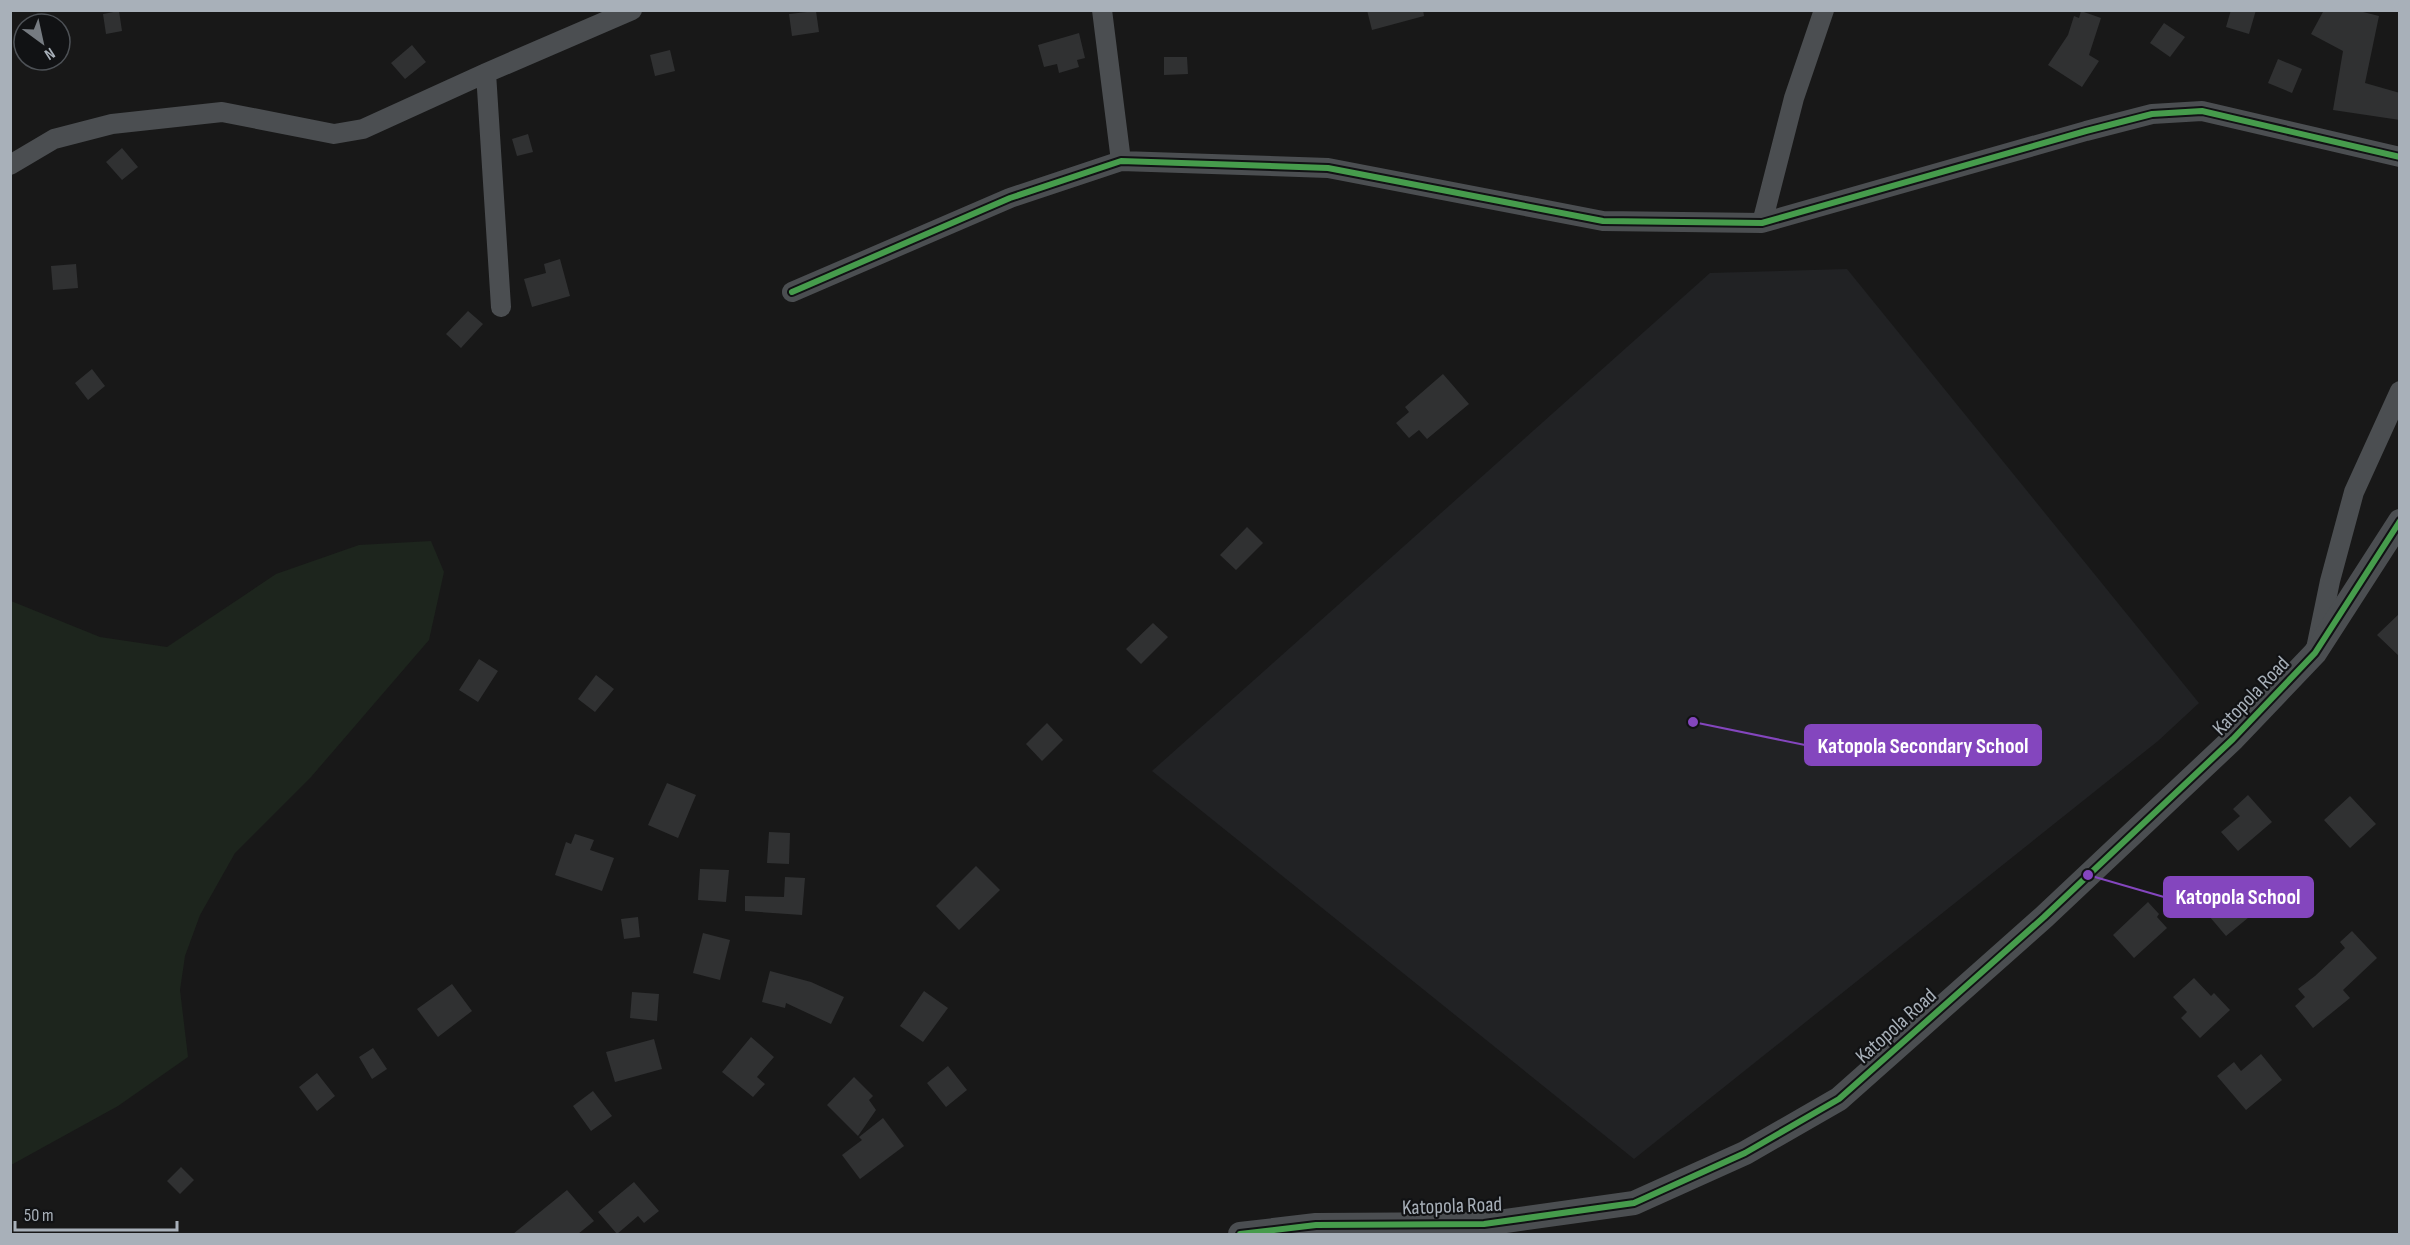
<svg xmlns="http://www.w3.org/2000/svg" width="2410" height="1245" font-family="'Sofia Sans Condensed',sans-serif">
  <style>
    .built { fill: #212224 }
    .green { fill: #1d251d }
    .building { fill: #303132 }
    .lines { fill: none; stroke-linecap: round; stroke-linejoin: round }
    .minor { stroke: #4b4e51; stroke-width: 20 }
    .tertiary { stroke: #4b4e51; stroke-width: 24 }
    .cycleway-casing { stroke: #111214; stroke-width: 10 }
    .cycleway { stroke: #469c4c; stroke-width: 6 }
    .labels { text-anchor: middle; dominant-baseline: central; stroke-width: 4.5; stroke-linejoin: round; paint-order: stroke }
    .street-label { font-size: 21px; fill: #a8b0b9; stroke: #111214 }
    .leader { fill: none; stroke: #8446be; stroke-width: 2 }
    .callout-dot { fill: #8446be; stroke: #111214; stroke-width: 2 }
    .callout { fill: #8446be; stroke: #8446be; stroke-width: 2 }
    .callout-label { font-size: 22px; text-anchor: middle; font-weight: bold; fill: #fff }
  </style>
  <rect width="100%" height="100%" fill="#181818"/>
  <path class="built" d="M1847,269L2199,703L2158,741L1634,1159L1152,771L1710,273Z"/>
  <path class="green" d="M431,541L444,572L429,640L311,777L235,853L200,915L185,956L180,990L188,1057L118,1106L11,1165V601L100,637L167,647L276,574L359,545Z"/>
  <path class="building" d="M1367,10H1423L1424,16L1372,30Z
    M2231,10H2256L2249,34L2226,27Z
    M2324,10H2355L2379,16L2365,83L2400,93V120L2333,110L2343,51L2311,34Z
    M119,11L122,31L106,34L103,14Z
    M816,11L819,32L792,36L789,14Z
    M2081,11L2101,18L2089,55L2099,61L2082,87L2048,65L2068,35L2074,16L2079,18Z
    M2164,23L2185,37L2170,57L2150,43Z
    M1079,33L1085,58L1077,60L1079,67L1059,73L1057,64L1044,67L1038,45Z
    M412,45L426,62L405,79L391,63Z
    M670,50L675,71L655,76L650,55Z
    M1164,57H1187L1188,74L1164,75Z
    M2278,59L2302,69L2292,93L2268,83Z
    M528,134L533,152L517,156L512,139Z
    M122,148L138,167L122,180L106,162Z
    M560,259L570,296L532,307L524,279L546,273L544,264Z
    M76,264L78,288L53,290L51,266Z
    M468,311L483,324L461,348L446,334Z
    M92,369L105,386L88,400L75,383Z
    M1443,374L1469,404L1427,439L1419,430L1409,438L1396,423L1409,412L1405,407Z
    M1247,527L1263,543L1236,570L1220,555Z
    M2400,613V657L2377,635Z
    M1153,623L1168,637L1141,664L1126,649Z
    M479,659L498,671L478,702L459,690Z
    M596,675L614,689L595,712L578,699Z
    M1047,723L1063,740L1042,761L1026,744Z
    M667,783L696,795L678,838L648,825Z
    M2248,795L2272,822L2238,851L2221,832L2240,816L2233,809Z
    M2350,796L2376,824L2350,848L2324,820Z
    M769,832L790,833L789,864L767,863Z
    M575,834L594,840L590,850L614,858L602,891L555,875L566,842L571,844Z
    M976,866L1000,890L959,930L936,906Z
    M700,869L729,870L726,902L698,900Z
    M785,877L805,878L802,915L745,911V896L784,897Z
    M2238,882L2260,908L2226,936L2204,910Z
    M2148,902L2159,914L2157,917L2167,928L2134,958L2113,935Z
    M638,917L640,937L624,939L621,919Z
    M2352,931L2377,958L2343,990L2350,998L2313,1028L2295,1006L2305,997L2298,989L2315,976L2345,948L2340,942Z
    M703,933L730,940L720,980L693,973Z
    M770,971L811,982L844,997L831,1024L786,1003L785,1008L762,1002Z
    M2194,978L2211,996L2214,993L2230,1010L2200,1038L2181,1018L2187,1012L2173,997Z
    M452,984L472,1011L438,1037L417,1009Z
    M924,991L948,1008L923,1042L900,1026Z
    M632,992L659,994L657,1021L630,1018Z
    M751,1037L774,1057L757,1077L765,1084L753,1097L722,1072Z
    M654,1039L662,1069L615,1082L606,1052Z
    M373,1048L387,1069L372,1079L359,1057Z
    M2261,1054L2282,1080L2246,1110L2217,1076L2234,1062L2241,1071Z
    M948,1066L967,1090L946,1107L927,1083Z
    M317,1073L335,1096L317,1111L299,1087Z
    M854,1077L873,1096L869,1100L876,1110L858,1136L827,1105Z
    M593,1091L612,1116L591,1131L573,1106Z
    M883,1118L904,1146L860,1179L842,1155L862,1140L859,1137Z
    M181,1167L194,1180L180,1194L167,1181Z
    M634,1182L659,1211L644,1223L638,1216L617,1234L598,1212Z
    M567,1190L594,1221L578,1234H513Z"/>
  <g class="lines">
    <path class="minor" d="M1102,10L1121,161
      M486,73L501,307
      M10,165L54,139L112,124L222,112L334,134L363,129L486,73L632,10
      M1762,223L1794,98L1824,10
      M792,292L1010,198L1121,161L1328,168L1603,221L1762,223L2086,131L2152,114L2202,111L2400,157
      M2317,644L2330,581L2354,492L2400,391"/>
    <path class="tertiary" d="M1240,1234L1316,1225L1484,1224L1634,1203L1745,1153L1839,1099L2044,917L2233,739L2315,653L2400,521"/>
    <defs>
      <path id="cycleway" d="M792,292L1010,198L1121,161L1328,168L1603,221L1762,223L2086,131L2152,114L2202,111L2400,157
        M1240,1234L1316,1225L1484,1224L1634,1203L1745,1153L1839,1099L2044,917L2233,739L2315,653L2400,521"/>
    </defs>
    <use href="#cycleway" class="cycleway-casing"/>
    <use href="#cycleway" class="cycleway"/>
  </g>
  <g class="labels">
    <g class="street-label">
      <text transform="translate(2251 696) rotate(-46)">Katopola Road</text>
      <text transform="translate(1896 1026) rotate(-42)">Katopola Road</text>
      <text transform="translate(1452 1206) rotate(-2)">Katopola Road</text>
    </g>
  </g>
  <path class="leader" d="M1693 722L1805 745M2088 875L2164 897"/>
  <g class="callout-dot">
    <circle cx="1693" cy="722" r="6"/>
    <circle cx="2088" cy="875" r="6"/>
  </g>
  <g class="callout">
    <rect x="1805" y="725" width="236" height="40" rx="6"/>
    <rect x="2164" y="877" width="149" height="40" rx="6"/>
  </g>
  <g class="callout-label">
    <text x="1923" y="753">Katopola Secondary School</text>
    <text x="2238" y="904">Katopola School</text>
  </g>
  <rect width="2410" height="1245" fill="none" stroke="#a8b0b9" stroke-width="24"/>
  <g transform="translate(42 42) rotate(147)"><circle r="28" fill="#111214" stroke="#4d5156" stroke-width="1.5"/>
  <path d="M0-4.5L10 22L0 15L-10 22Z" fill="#767b81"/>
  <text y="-9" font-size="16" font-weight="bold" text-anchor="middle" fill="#a8b0b9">N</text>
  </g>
  <path d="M15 1221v9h162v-9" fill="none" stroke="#a8b0b9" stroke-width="3"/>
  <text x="24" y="1221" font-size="18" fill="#a8b0b9" stroke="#111214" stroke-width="4.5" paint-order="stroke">50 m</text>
</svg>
